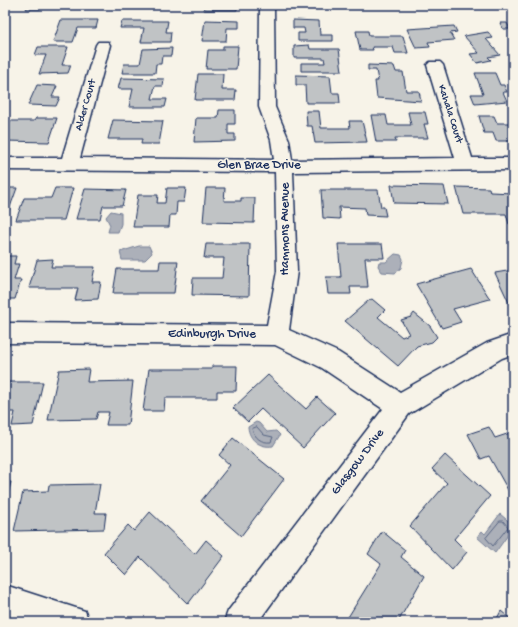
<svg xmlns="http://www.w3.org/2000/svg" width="518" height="627" font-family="'Gochi Hand',sans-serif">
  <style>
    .water { fill: #acb0b9; stroke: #727c95 }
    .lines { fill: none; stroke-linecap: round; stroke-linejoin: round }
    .shore { stroke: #556382; stroke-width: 1 }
    .building { fill: #c0c3c5; stroke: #1b2f5e }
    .minor-casing { stroke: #1b2f5e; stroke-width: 3 }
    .minor { fill: #f7f3e8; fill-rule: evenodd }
    .labels { text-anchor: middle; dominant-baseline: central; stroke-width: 3; stroke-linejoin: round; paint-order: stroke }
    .far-street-label { font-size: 11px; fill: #1b2f5e; stroke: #f7f3e8 }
    .street-label { font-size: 13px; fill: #1b2f5e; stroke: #f7f3e8 }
  </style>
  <rect width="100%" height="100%" fill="#f7f3e8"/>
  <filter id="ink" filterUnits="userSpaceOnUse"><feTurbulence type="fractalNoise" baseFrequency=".025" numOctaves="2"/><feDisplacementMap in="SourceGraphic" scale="8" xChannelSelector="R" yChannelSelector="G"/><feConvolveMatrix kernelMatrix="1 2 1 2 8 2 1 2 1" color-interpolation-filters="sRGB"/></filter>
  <g filter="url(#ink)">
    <path class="water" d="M111,211L121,213V224L118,232H108L110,225L106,217Z
      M139,246H149L152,253L145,260H122L120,252Z
      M395,254L401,255L403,259L401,268L395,273L382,272L378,266L379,262H386Z
      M256,422L259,423L267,432L276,431L280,435L273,446C260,448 249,440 248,427Z
      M500,514L513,525V528L495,553L477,537L482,531L485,534Z"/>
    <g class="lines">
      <path class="shore" d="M257,427L264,435L273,437L271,442C261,443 255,438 252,429Z
        M500,521H503L508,527L493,546L486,538Z"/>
    </g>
    <path class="building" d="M28,5H42L40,9H26Z
      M205,5H237V10H204Z
      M61,20H98L96,28H78L73,42H53Z
      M205,20L239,21V28H227L226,41H202Z
      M293,20L319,21L320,35H333V41H298V33H305L304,28H293Z
      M122,21H168L166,32H171L170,42H141L144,28H120Z
      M500,23H507L510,29H503Z
      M454,26L457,32L450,33L454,40L428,42L430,47L416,48L407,29Z
      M356,31H368L369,36H403L408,53H395L393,47H372L373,50H360Z
      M488,32L493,38L486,39L500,55L488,57L491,60L477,63L470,54L479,53L464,36Z
      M309,45L310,49H339L342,71H301V63H325L324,58H294V46Z
      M223,46H238L236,69H206L208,50H223Z
      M38,47H68L62,65H71L68,73L39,74L46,55H35Z
      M172,48L171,56H162L161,64H156L155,73H122L124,64H140L143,49Z
      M368,65L394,66L396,72H403L406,91H419L421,101L377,98L375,81H378L376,70H368Z
      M475,73H495L500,85H504L507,92H503L507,101L475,104L471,94H483Z
      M198,74H223L222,90H236L235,100H195Z
      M296,75L330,76L332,93H339L340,103H306L305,85H296Z
      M121,78L164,79L163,86H155L152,99H167L165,107H129L133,89H118Z
      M37,85L57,86L52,97H60L56,106L28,105Z
      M219,110H235V124H228V134H235V141L194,142L196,118H218Z
      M306,111H319L321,128H350L349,121H362L367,142L315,143L312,126H307Z
      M408,112H425L428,124H424L428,138H395L396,142H376L371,115H386L388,125H411Z
      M479,116H494L497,123H513V144L511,141H496L493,133H484Z
      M36,118H57L49,142L5,141V121H34Z
      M113,120L163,121L159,144H141L142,139H108Z
      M391,185L444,186L448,204L394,203Z
      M456,187L489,188L490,192L513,193V224H509L506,214H463Z
      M5,188H17L5,221Z
      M55,188H73L64,220H16L24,198H51Z
      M167,188H186L184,202H177L176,215H170L169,227H133L138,195H158L157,203H165Z
      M206,188H225L224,201H241V198H255L254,223L203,222Z
      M85,189L126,190L122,206H103L100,219H76Z
      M321,190H378L381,207H384L386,216L366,215L365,208L339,207L340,219L323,218Z
      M206,244H250L249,296L192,295L193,278H222L224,258H204Z
      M338,244H382L384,258H365L368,287H350L351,294H328L326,277H341Z
      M5,256H16L14,264H19L14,280H21L15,299H5Z
      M53,259L51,267H95L92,282H101L98,299L75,300L78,288H29L37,260Z
      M160,261H178L174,293H113L117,269H159Z
      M471,269L490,299L453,309L461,322L442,328L416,284Z
      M513,270V306L511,307L495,273Z
      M372,299L385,310L378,317L402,337L409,334L401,320L411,317L414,313L430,326L437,337L432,342L417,346L398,366L345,321L368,301Z
      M212,366H237L236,391H217V398H165L164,411H143L149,369H212Z
      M89,369L87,382L133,381L128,425H106L109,412H98L96,419L48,420L59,370Z
      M268,375L306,409L317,397L335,413L303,448L261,409L248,422L233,408Z
      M5,382H43L33,425L12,426L15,412H5Z
      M489,427L495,438L513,432V499L489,456L481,459L468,434Z
      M233,438L284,479L241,536L201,501L230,465L219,455Z
      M445,455L490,496L454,539L467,552L452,570L410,526L447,483L432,469Z
      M5,482H11L5,507Z
      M100,484L95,513H106L104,529L14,531L23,492L48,491L49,485Z
      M150,512L195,554L206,540L224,556L188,604L140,557L126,575L104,553L128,525L134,531Z
      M382,531L405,550L401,557L424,576L398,622H345L381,564L368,554Z
      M501,611L513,621V622H495Z"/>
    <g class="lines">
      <defs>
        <path id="minor" d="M260,5H274L275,107L289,140L292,160L455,158L427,65L430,62H440L443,65L472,158H513V170L293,172L297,271L289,330L338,352L400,392L487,343L513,334V354L502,358L409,414L258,622H224L228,611L383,409L322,368L275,345L5,343V323L267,325L277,271L275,172L5,170V158H62L96,45L98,42H108L110,45L80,158L274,160L271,140L259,107Z
          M5,585L85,611L89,622H27L5,615Z"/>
      </defs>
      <use href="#minor" class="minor-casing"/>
      <use href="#minor" class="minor"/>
    </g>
  </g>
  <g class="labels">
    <g class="far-street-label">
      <text transform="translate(86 105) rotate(-74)">Alder Court</text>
      <text transform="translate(450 114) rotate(72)">Kahala Court</text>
    </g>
    <g class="street-label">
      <text x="259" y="165">Glen Brae Drive</text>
      <text transform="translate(285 229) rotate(-90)">Hammons Avenue</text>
      <text x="212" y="334">Edinburgh Drive</text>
      <text transform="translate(358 462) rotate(-53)">Glasgow Drive</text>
    </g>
  </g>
  <rect width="518" height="627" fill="none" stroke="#f7f3e8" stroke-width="20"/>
  <rect x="10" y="10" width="498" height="607" fill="none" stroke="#1b2f5e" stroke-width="1.5" filter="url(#ink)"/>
</svg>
